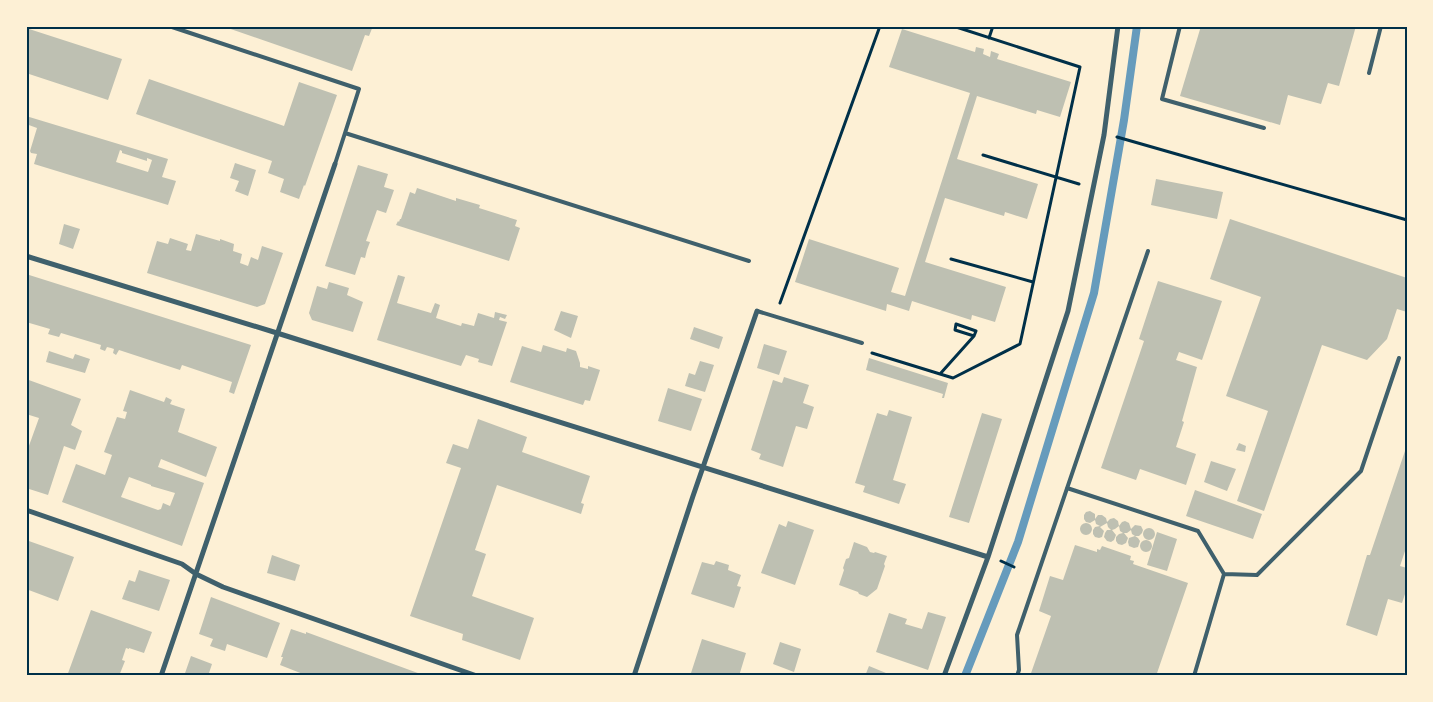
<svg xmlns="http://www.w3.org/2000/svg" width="1433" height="702" font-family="Arial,sans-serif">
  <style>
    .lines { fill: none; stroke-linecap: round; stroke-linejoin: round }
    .stream { stroke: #669bbc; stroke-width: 8 }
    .building { fill: #bec0b2; fill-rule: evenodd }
    .path { stroke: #003049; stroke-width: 3 }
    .service { stroke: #3f606c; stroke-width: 4 }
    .minor { stroke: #3f606c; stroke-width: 5 }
    .neatline { fill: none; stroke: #003049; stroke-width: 2 }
  </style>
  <rect width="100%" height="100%" fill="#fdf0d5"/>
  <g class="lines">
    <path class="stream" d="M965,676L1018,542L1094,293L1124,120L1137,26"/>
  </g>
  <path class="building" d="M222,26H373L369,36L365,35L352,71Z
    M1201,26H1356L1339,86L1328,83L1321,104L1288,95L1280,125L1180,96Z
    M26,28L122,59L108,100L26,73Z
    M902,29L975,52L976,47L984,49L983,54L990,57L991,51L999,54L997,59L1071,82L1060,117L1037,110L1036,114L977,96L957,159L1038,184L1027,219L1005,212L1004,216L945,198L925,262L1006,287L995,322L972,315L971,320L912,301L909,311L887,304L886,311L795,282L809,239L899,268L891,292L905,296L970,93L889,67Z
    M149,79L284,126L299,82L337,95L305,186L304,185L299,199L280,192L284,179L268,173L272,161L136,114Z
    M26,116L168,159L162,177L176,181L168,205L34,164L37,154L31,153L30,151L37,128L26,124ZM120,150L122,151V153L147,161V158L152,160L148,172L116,162Z
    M235,163L256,170L248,196L235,191L239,181L230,178Z
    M358,165L388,174L384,187L394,190L386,213L377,210L366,241L370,242L367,250L365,258L361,257L355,275L325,266Z
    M1156,179L1223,192L1217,219L1151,205Z
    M417,188L456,201V198L480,205L479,208L517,220L515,226L520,228L509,261L396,225L398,221L399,222L400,219H401L410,192L415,194Z
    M1230,219L1407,278V312L1397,309L1387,339L1367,360L1322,345L1264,511L1237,501L1268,411L1226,396L1261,297L1210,279Z
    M64,224L80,229L73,249L59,244Z
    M196,234L220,241V239L234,244L233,251L242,254L240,263L248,266L251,257L258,260L262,246L283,253L265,304L257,307L147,273L157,241L168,244L170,238L188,244L186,250L191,251Z
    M26,274L251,345L234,394L229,392L232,382L182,365L180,370L119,350L116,355L113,353L114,349L111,348L107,347L105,351L100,349L101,345L61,333L59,337L48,334L50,329L26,322Z
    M398,275L405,277L397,303L431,313L435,303L440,305L436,318L461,326L462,323L474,326L478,313L494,318L495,312L507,315L505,319L500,317L499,320L507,322L492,366L478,362L479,359L466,355L461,366L377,340Z
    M1158,281L1222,301L1202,360L1179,352L1176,360L1197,367L1182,421L1184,422L1176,447L1196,454L1186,485L1140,469L1136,480L1101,468L1144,341L1139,339Z
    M329,282L349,288L347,295L363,302L353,332L312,320L309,313L317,286L327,289Z
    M561,311L578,316L571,338L554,330Z
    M694,327L723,337L719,349L690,339Z
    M764,344L787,351L779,375L757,368Z
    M543,345L566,352L567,348L576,351L580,363V367L588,369V366L600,370L590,401L585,400L583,405L510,382L522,346L541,352Z
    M49,351L73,359L75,354L90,359L85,373L46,362Z
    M869,358L948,383L944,398H942L943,394L866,370Z
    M700,361L714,365L705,392L685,386L689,373L695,375Z
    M784,377L809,385L803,403L814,407L807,429L796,426L783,467L759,459L761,454L751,450L773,380L782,383Z
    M26,379L81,399L71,425L82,431L75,450L64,446L48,495L26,488V454L39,418L26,414Z
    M668,388L702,399L691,431L658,421Z
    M130,390L164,402L166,397L172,400L170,404L185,409L178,432L217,447L206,477L161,459L158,467L204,483L182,546L62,502L76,464L105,475L112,455L104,452L117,417L125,419L127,412L123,411ZM129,477L151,485V486L175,493L170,506L163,503L161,509L158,510L121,497Z
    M889,410L912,417L893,480L906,484L899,504L863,492L865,486L855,483L877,413L887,416Z
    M982,413L1002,419L969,523L949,517Z
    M478,419L527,437L522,452L590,476L581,503L584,504L581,514L497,485L475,550L486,554L472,596L534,618L520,660L462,640L463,634L410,616L461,468L446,463L453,444L468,449Z
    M1239,443L1246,446L1245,452L1236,450Z
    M1407,445V545L1400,566L1407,568V588L1402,603L1388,599L1377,636L1346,625L1367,555H1370Z
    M1211,461L1236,469L1227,491L1204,482Z
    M1195,490L1262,514L1253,539L1186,516Z
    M1090,511L1095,514V519L1098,515H1102L1106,518L1107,522L1110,519L1114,518L1118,521L1119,526L1122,522L1125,521L1129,523L1131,529L1135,525L1141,526L1143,530L1142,533L1139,536H1135L1138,538L1140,541L1138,547L1134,548L1129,546L1128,542L1129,538L1135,536L1132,534L1131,530L1127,533H1124L1128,538L1126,543L1122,545L1118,544L1116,541V537L1119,534L1123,533L1120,531L1119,526L1115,529L1112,530L1116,535L1114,540L1111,542L1107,541L1104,537L1105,533L1107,530H1111L1108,527L1107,523L1100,527L1104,531L1102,537L1099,538L1095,537L1093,534V530L1095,527L1100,526L1096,524L1095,520L1090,523L1086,522L1084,519V515L1086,512Z
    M788,521L814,530L795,585L761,573L779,524L786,527Z
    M1080 529a6 6 0 1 1 12 0a6 6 0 1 1-12 0Z
    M1143 534a6 6 0 1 1 12 0a6 6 0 1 1-12 0Z
    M1157,532L1177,539L1167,571L1147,565Z
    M1140 546a6 6 0 1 1 12 0a6 6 0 1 1-12 0Z
    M26,540L74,557L58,601L26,589Z
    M854,542L867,547L870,552L874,553L875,552L887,556L884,564L885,566L877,589L867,597L859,594L858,592L839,585L844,570L843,568L846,559L849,558Z
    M1075,545L1097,552V549L1100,550L1102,546L1131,556L1130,560L1134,561L1133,564L1188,583L1156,676H1030L1051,616L1039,611L1050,576L1063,580Z
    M272,555L300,565L295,581L267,573Z
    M716,561L729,565L728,570L741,575L737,586L741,587L734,608L691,594L702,562L714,565Z
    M139,570L170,580L159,611L122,599L129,580L135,582Z
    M211,597L280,623L267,658L227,644L225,651L210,646L213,639L199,634Z
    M91,610L152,632L144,653L129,648V649L126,648L122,660L125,661L119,676H67Z
    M928,612L946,617L928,670L876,652L889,613L907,619L905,624L922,629Z
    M291,629L306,634V632L426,676H308L280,665L283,657H281Z
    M702,639L746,653L739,676H700L691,673Z
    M780,642L801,649L794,672L773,664Z
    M191,656L212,664L209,673L215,676H184Z
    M869,666L886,673L893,676H865Z"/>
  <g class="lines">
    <path class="path" d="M989,38L993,26
      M1117,137L1407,220
      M983,155L1079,184
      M951,259L1033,282
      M780,303L880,26
      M872,353L953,378L1020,344L1080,67L953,26
      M940,374L974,336L955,330L956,324L976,331L974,336
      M1001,561L1014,567"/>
    <path class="service" d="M169,26L359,89L345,133
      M1180,26L1162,99L1264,128
      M1369,73L1381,26
      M335,164L345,133L749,261
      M757,311L862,343
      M1067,488L1198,531L1224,574
      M1017,676L1019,670L1017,635L1148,251
      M1194,676L1224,574L1257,575L1361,471L1399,358"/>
    <path class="minor" d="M26,256L277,333L988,557
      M26,510L182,564L196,574L223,587L477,676
      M161,676L335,164
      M634,676L693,496L757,311
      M944,676L988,557L1068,311L1104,135L1118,26"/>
  </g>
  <rect width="1433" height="702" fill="none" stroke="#fdf0d5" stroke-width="55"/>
  <rect x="28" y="28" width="1378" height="646" class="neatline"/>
</svg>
